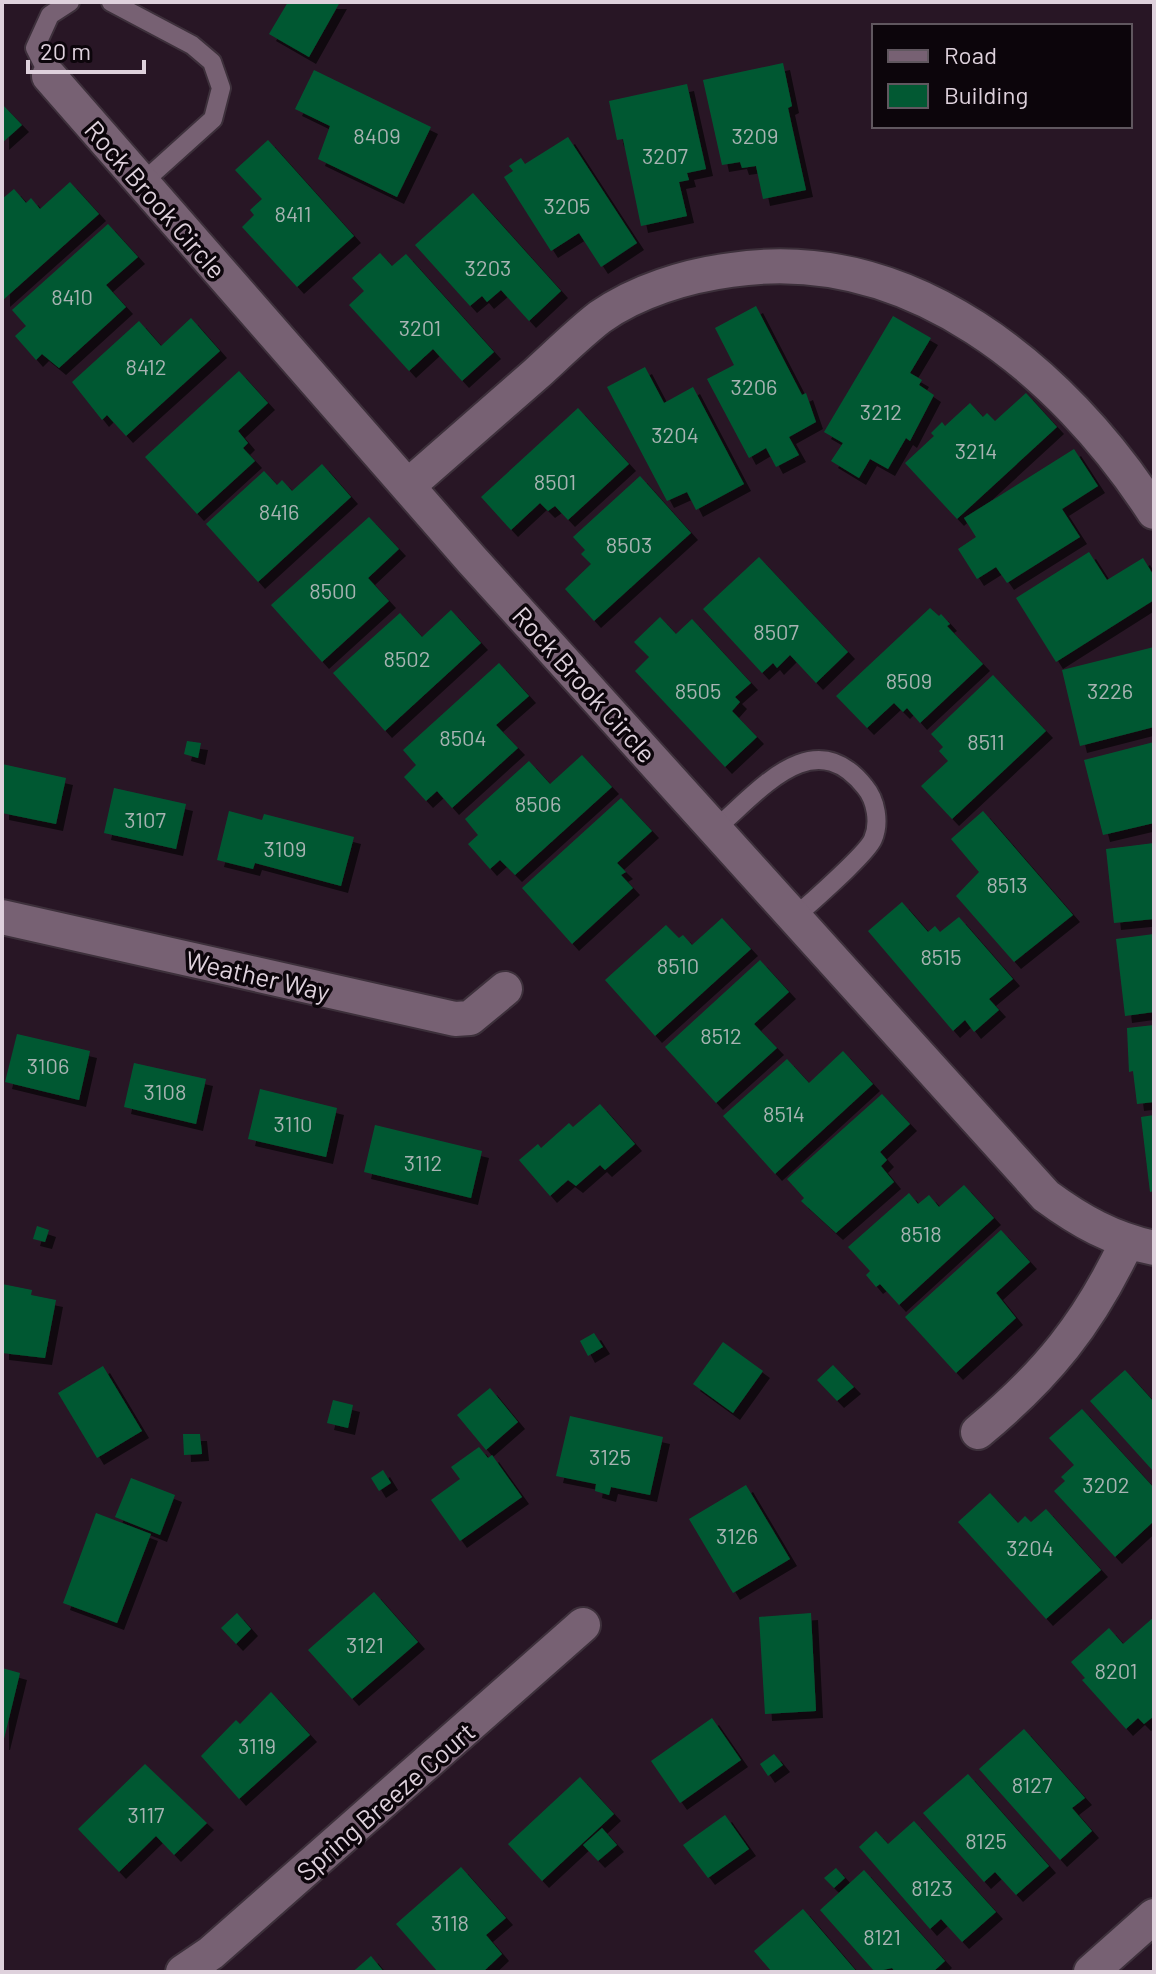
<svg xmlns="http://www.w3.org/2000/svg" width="1156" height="1974" font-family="Barlow,sans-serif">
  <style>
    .building { fill: #025933; filter: url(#shadow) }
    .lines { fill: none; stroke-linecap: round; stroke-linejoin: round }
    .service-casing { stroke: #3d303b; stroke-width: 22 }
    .minor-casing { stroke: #3d303b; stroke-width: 38 }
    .service { stroke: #776173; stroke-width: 18 }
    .minor { stroke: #776173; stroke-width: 34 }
    .labels { text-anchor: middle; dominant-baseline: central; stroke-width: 7; stroke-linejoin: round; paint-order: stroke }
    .number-label { font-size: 22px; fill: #a7b3b2 }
    .street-label { font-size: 26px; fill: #ded1dc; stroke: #0c050b }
  </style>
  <defs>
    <filter id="shadow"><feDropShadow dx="7" dy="7" stdDeviation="0" flood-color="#0009"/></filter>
  </defs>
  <rect width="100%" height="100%" fill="#281625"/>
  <path class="building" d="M288,2H340L309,57L269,34Z
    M783,63L792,106L788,108L806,190L763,199L756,166L742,168L740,162L722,165L703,80Z
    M314,70L431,127L397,197L318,159L330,126L295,109Z
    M687,84L706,169L687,173L689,180L679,182L687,216L641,226L623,139L617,140L609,101Z
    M2,104L22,125L2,143Z
    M568,137L637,243L601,267L579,233L551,251L504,177L513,171L509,166L521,158L525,164Z
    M268,140L354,236L297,287L242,227L254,215L250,210L262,199L235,170Z
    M70,182L99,214L3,300L2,199L14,189L26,203L31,198L40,209Z
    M473,193L561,291L529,321L501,290L487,302L482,296L470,306L415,245Z
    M108,224L138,257L106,285L126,307L59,368L42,354L36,360L15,336L26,326L12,310Z
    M380,253L392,266L406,254L494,352L462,381L433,349L409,371L349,305L364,291L352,278Z
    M756,306L802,395L806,393L816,422L789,437L799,455L776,467L766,448L749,458L707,379L734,365L715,328Z
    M893,316L931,338L910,373L922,380L919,385L934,395L910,441L906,438L888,469L870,459L859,478L831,461L843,443L824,432Z
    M191,318L220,351L126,436L107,415L102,420L72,382L139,321L161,346Z
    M645,367L664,403L693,387L744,484L696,510L687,492L667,501L607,387Z
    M239,371L268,403L238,431L248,443L243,448L255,461L197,514L145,457Z
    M1026,393L1057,427L957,519L905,463L934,436L931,433L942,422L945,426L970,403L983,417L987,413L995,421Z
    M578,408L629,464L568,520L555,506L548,511L540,503L511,530L481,497Z
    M1074,449L1098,486L1062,509L1080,537L1007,583L996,567L977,579L958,549L976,537L964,518Z
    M322,464L351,497L258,582L206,524L264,471L277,485L282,480L292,491Z
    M640,476L691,533L594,621L565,589L591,564L581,554L585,550L573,537Z
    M369,517L399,549L368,578L389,601L322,662L271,605Z
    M1089,552L1107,580L1143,558L1154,576V600L1056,662L1016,598Z
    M759,557L848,652L816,683L790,655L777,668L773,663L762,673L703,609Z
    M930,608L939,616L941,614L950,624L947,626L983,664L920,723L907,708L903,712L894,703L867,728L836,696Z
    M451,610L481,643L385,731L333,673L400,613L422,637Z
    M660,617L676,634L692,619L751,683L735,697L740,702L732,711L757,737L725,767L635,671L649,657L634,642Z
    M1154,647V727L1080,746L1062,670Z
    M499,663L529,696L496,725L518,748L452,808L437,791L426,801L404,777L416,765L403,750Z
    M993,675L1046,731L952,819L921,786L948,761L939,751L943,747L931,734Z
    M187,741L201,743L198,758L184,754Z
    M1154,742V823L1103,835L1084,760Z
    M582,755L612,787L515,875L500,860L490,869L468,844L478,835L465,819L529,761L550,784Z
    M2,764L66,778L56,824L2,813Z
    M114,788L186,804L176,849L104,833Z
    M621,798L652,831L617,863L626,872L621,875L633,888L572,944L522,888Z
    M229,811L262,820L264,814L354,837L341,886L255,863L253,869L217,860Z
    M983,811L1073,915L1014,962L956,896L979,872L951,839Z
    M1154,843V919L1114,923L1106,849Z
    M902,902L928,932L935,926L940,932L959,917L1013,979L989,999L999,1010L974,1032L965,1020L953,1031L868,931Z
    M722,918L751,949L655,1036L605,980L666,925L679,938L683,935L692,945Z
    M1154,934V1012L1125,1016L1116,939Z
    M760,960L789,992L754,1024L777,1048L716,1103L665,1047Z
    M1154,1025V1102L1137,1104L1133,1071L1129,1072L1127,1028Z
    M17,1034L90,1051L79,1100L5,1082Z
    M843,1051L873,1084L775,1174L723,1116L787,1059L809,1083Z
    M134,1063L206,1079L196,1124L124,1107Z
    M260,1089L337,1108L326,1157L248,1139Z
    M882,1094L910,1124L880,1152L887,1160L881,1166L894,1182L836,1233L801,1201L804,1198L787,1179Z
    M600,1104L635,1144L605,1170L600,1165L576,1186L568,1180L550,1196L519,1160L538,1144L541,1148L569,1123L573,1127Z
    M1154,1115V1191L1150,1192L1141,1117Z
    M375,1125L482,1151L471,1198L364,1172Z
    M964,1185L994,1218L899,1305L880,1284L876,1287L866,1275L870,1271L848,1247L909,1193L918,1204L929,1195L939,1207Z
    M37,1226L49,1230L45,1242L33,1239Z
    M1001,1230L1030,1262L996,1293L1016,1318L956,1373L905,1317Z
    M2,1284L32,1290L31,1295L56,1300L45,1358L2,1353Z
    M594,1333L603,1347L588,1356L580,1341Z
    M723,1342L763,1371L733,1413L693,1384Z
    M833,1365L854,1387L837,1401L817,1380Z
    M103,1366L142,1431L97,1458L58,1393Z
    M1125,1370L1154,1402V1472L1090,1401Z
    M490,1388L518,1422L486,1450L457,1415Z
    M333,1400L353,1405L348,1428L327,1423Z
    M1082,1409L1154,1488V1521L1115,1557L1054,1491L1065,1481L1061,1477L1074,1465L1049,1438Z
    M570,1416L663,1437L650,1495L611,1487L609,1495L595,1491L596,1484L556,1476Z
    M183,1434H200L202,1454L184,1455Z
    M479,1447L488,1458L492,1455L522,1497L460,1541L431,1500L460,1479L451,1467Z
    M383,1470L391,1483L379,1491L371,1478Z
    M131,1478L175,1495L160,1535L115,1517Z
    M746,1485L790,1559L733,1593L689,1519Z
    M990,1493L1018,1523L1025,1516L1031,1522L1046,1509L1101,1570L1046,1619L958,1522Z
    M96,1513L151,1534L117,1623L63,1603Z
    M374,1592L418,1642L352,1699L308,1650Z
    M237,1613L251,1629L236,1644L221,1628Z
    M811,1613L816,1711L765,1714L759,1617Z
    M1154,1617V1716L1144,1724L1138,1718L1126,1729L1082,1680L1085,1678L1071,1662L1109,1628L1123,1644Z
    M2,1668L20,1673L3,1743H2Z
    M271,1692L310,1735L239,1799L201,1756L236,1720L240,1724Z
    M712,1718L741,1760L680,1803L651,1761Z
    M1024,1729L1085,1798L1072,1808L1092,1831L1060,1860L979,1769Z
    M774,1754L783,1765L768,1776L760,1764Z
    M145,1764L207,1823L174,1855L156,1836L119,1872L78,1829Z
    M968,1774L1049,1866L1016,1895L995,1872L984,1882L923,1813Z
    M580,1777L614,1814L542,1881L508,1844Z
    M725,1815L749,1849L708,1878L683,1845Z
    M914,1821L996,1912L962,1942L941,1919L930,1929L859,1847L876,1831L888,1844Z
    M602,1828L617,1845L598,1861L583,1845Z
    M461,1867L506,1918L486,1935L502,1954L483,1972H438L396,1924Z
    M836,1868L845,1878L834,1888L824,1878Z
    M864,1870L945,1961L933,1972H895L892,1968L875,1972L820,1910Z
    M803,1909L857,1972H772L754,1951Z
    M371,1956L384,1972H352L356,1969Z"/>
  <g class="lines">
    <defs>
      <path id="service" d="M111,2L192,45L212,62L221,88L213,119L142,183
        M49,76L35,48L50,15L70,2
        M715,829C759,792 813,721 865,787C876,800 880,823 873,839C867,854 810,903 795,917"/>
      <path id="minor" d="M49,76L471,559L1046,1196C1080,1221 1112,1239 1154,1248
        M408,486C451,448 494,411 536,374C557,355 578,334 600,317C637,291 686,276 731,270C910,243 1062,370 1154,512
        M2,917L455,1019L470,1018L505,989
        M978,1432C1047,1375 1089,1323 1127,1242
        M183,1972L211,1953L583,1625
        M1091,1972L1154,1916"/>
    </defs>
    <use href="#service" class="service-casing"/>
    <use href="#minor" class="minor-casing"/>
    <use href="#service" class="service"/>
    <use href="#minor" class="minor"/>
  </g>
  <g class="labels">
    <g class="number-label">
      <text x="377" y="135">8409</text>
      <text x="755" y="135">3209</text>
      <text x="665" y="155">3207</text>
      <text x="567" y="205">3205</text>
      <text x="293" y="213">8411</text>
      <text x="488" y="267">3203</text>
      <text x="72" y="296">8410</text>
      <text x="420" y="327">3201</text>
      <text x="146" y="366">8412</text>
      <text x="754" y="386">3206</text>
      <text x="881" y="411">3212</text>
      <text x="675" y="434">3204</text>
      <text x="976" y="450">3214</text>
      <text x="555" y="481">8501</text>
      <text x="279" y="511">8416</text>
      <text x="629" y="544">8503</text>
      <text x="333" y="590">8500</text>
      <text x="776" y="631">8507</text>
      <text x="407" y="658">8502</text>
      <text x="909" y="680">8509</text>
      <text x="698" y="690">8505</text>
      <text x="1110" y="690">3226</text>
      <text x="463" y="737">8504</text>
      <text x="986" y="741">8511</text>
      <text x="538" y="803">8506</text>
      <text x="145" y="819">3107</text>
      <text x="285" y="848">3109</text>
      <text x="1007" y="884">8513</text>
      <text x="941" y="956">8515</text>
      <text x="678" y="965">8510</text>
      <text x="721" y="1035">8512</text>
      <text x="48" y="1065">3106</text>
      <text x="165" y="1091">3108</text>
      <text x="784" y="1113">8514</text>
      <text x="293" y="1123">3110</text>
      <text x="423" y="1162">3112</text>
      <text x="921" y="1233">8518</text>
      <text x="610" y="1456">3125</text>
      <text x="1106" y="1484">3202</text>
      <text x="737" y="1535">3126</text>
      <text x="1030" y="1547">3204</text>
      <text x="365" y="1644">3121</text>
      <text x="1116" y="1670">8201</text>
      <text x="257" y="1745">3119</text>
      <text x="1032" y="1784">8127</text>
      <text x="146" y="1814">3117</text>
      <text x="986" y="1840">8125</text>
      <text x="932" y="1887">8123</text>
      <text x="450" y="1922">3118</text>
      <text x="882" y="1936">8121</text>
    </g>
    <g class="street-label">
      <text transform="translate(156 199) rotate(49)">Rock Brook Circle</text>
      <text transform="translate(585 684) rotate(48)">Rock Brook Circle</text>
      <text transform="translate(258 975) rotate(13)">Weather Way</text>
      <text transform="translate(385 1801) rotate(-41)">Spring Breeze Court</text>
    </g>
  </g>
  <rect width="1156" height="1974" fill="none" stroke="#ded1dc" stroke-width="8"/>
  <rect x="872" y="24" width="260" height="104" fill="#0c050b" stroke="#60575f" stroke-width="2"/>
  <rect x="888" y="50" width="40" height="12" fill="#776173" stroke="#60575f" stroke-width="2"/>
  <text x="944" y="64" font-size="24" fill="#ded1dc">Road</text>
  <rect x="888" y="84" width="40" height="24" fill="#025933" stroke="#60575f" stroke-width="2"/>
  <text x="944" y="104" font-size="24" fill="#ded1dc">Building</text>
  <path d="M28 60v12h116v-12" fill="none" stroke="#ded1dc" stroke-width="4"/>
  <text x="40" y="60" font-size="24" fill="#ded1dc" stroke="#0c050b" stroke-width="6" paint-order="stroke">20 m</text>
</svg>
